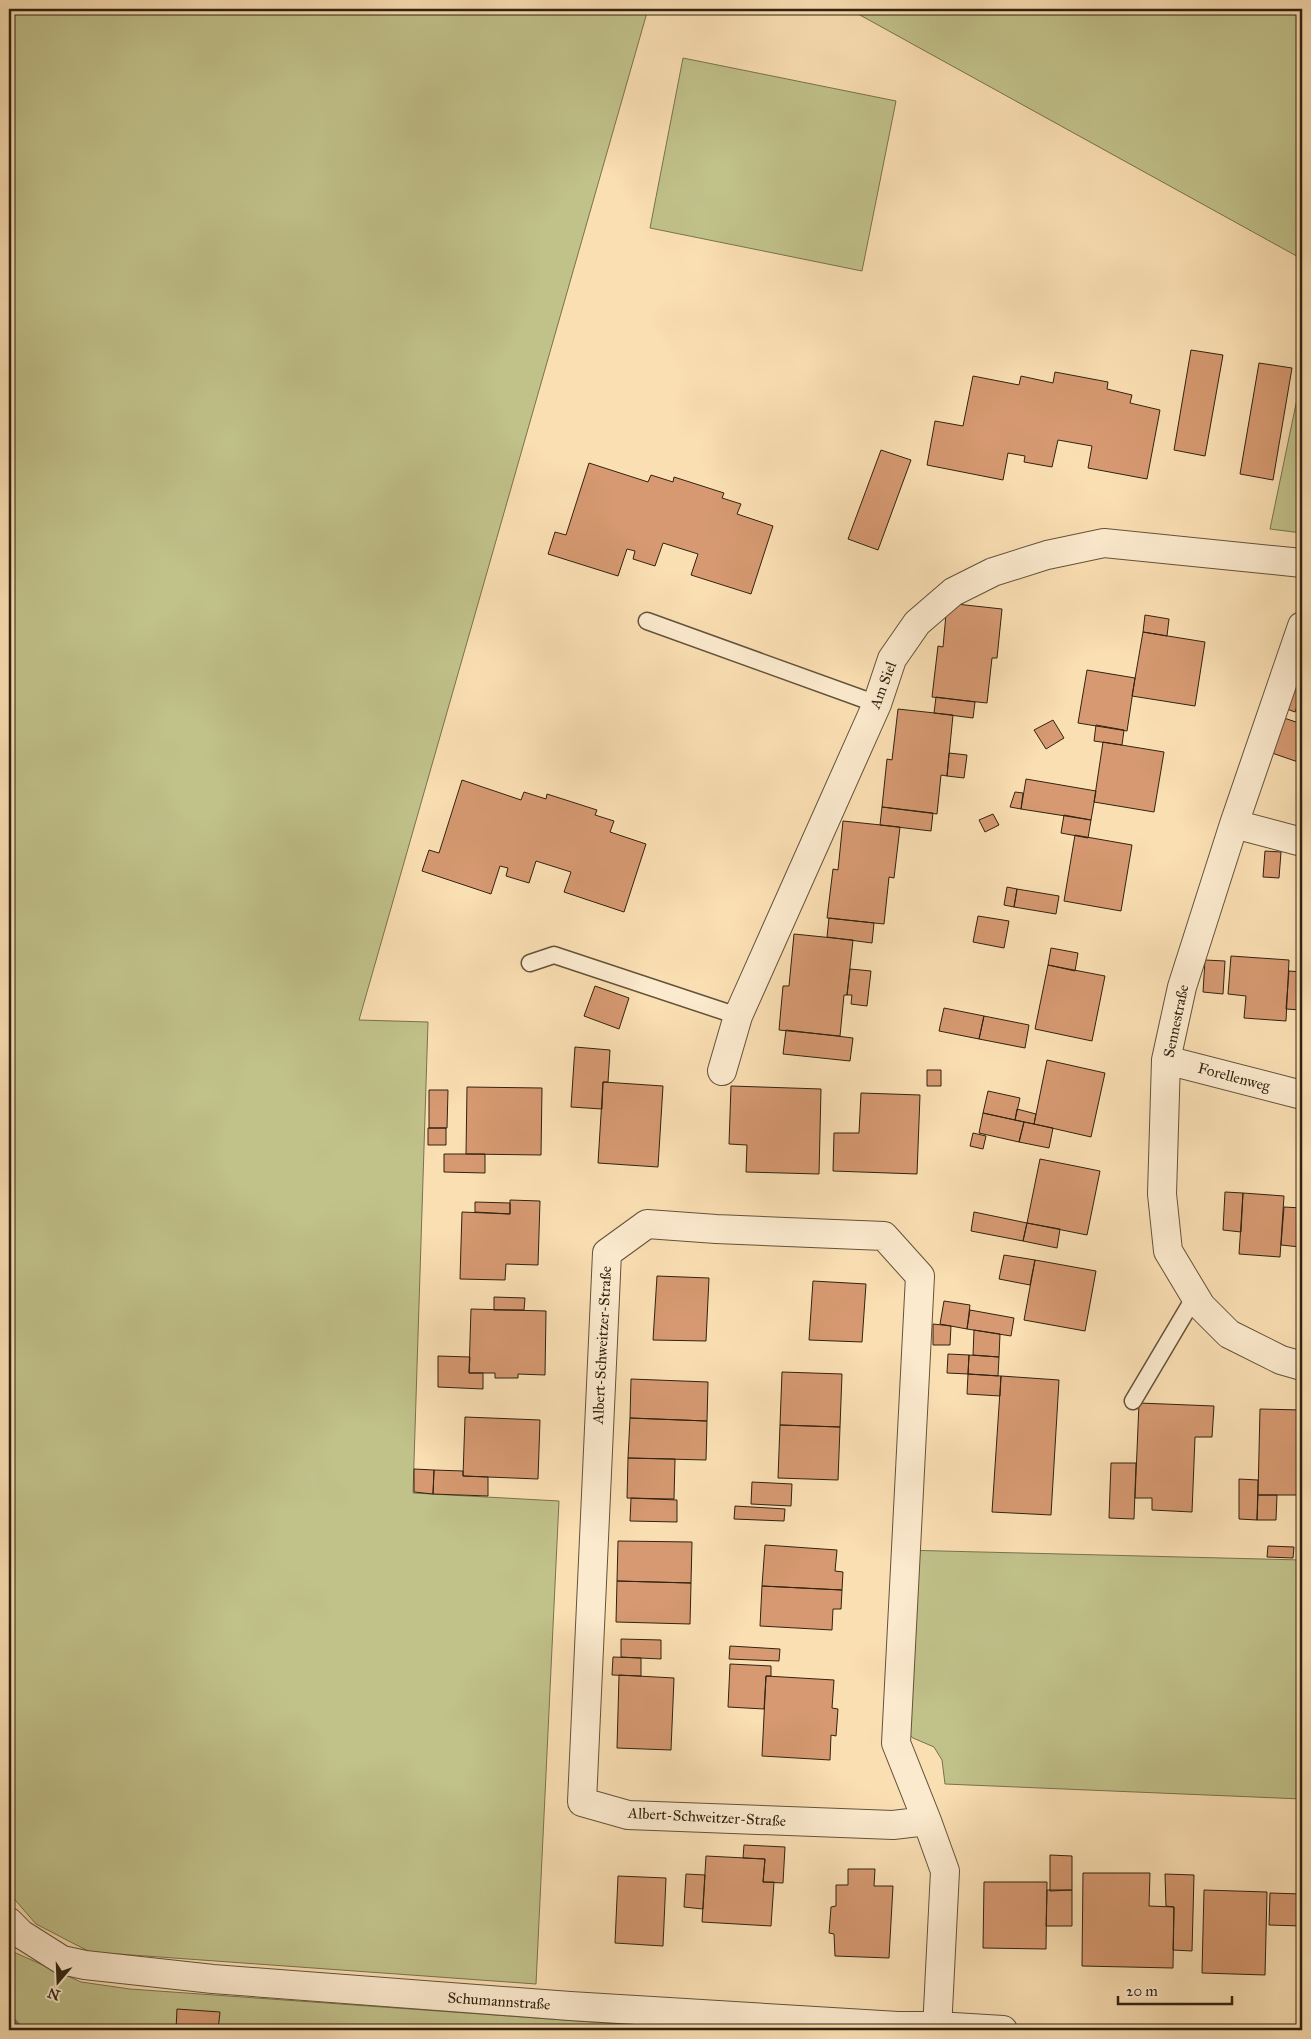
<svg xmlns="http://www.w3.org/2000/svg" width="1311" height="2039" font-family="'IM FELL Great Primer',serif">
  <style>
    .green { fill: #c1c18a; stroke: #79724d }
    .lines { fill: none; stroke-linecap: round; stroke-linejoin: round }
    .stream { stroke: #767d75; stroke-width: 11 }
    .building { fill: #d69971; stroke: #312310 }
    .service-casing { stroke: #635239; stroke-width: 19 }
    .minor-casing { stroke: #635239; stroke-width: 30 }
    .service { stroke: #fceace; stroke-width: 16 }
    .minor { stroke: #fceace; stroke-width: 28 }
    .labels { text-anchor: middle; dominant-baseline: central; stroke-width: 4; stroke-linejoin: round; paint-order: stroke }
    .street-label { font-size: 15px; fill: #312310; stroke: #fceace }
  </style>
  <rect width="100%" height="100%" fill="#fadfb3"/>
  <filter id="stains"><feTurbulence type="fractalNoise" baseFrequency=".004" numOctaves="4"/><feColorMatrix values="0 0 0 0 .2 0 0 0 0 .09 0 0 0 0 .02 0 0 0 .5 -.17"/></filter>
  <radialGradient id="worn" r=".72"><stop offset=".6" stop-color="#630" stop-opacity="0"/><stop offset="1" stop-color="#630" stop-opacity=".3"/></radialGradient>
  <path class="green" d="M9,9H648L359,1020L428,1022L413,1493L559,1501L536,1984L90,1952L36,1924L9,1893Z
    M849,9H1302V259Z
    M683,58L896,101L862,271L650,228Z
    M1302,375V533L1270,529Z
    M901,1550L1302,1560V1799L945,1784L942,1760L934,1747L913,1738L899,1726Z
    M9,1950L81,1982L130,1989L705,2030H9Z"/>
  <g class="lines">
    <path class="stream" d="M9,2020L18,2030"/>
  </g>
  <path class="building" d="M1191,350L1223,355L1205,456L1174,450Z
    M1259,363L1292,368L1273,480L1240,474Z
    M1055,372L1108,382L1107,389L1132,395L1130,403L1160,410L1147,479L1088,468L1092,446L1058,440L1052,467L1024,462L1025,456L1008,453L1003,480L927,465L935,421L963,426L973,376L1019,385L1021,376L1053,383Z
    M881,450L911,460L878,550L848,539Z
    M589,463L648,482L651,475L673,482L674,477L724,493L722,498L741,504L737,514L773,526L751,594L691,575L698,554L663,543L655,566L633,559L635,551L627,549L618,576L548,554L555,532L566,535Z
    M947,603L1002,609L997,658H992L987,703L932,697L938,646L943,647Z
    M1145,615L1169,619L1167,636L1143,632Z
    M1143,632L1205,642L1195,706L1132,696Z
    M1087,670L1135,678L1127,731L1078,723Z
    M1299,671L1302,672V692L1295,712L1279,706Z
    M936,697L975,702L973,718L934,713Z
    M898,709L953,715L947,776L941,775L937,814L882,807L887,759L892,760Z
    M1284,718L1302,724L1301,763L1272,753Z
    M1053,720L1064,738L1046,749L1034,730Z
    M1096,725L1124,730L1122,745L1094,741Z
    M1103,742L1164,752L1154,812L1094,802Z
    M949,753L967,755L964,778L947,776Z
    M1026,779L1096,791L1091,820L1021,809Z
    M462,780L521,800L524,792L546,799L547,794L597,810L595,815L614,821L610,832L646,844L624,912L564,892L571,872L536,861L529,883L506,876L508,868L500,866L491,894L422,871L429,850L439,853Z
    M1015,792L1023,793L1021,809L1010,807Z
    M882,807L933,813L931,831L880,825Z
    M993,814L999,825L985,832L979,820Z
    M1064,815L1091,820L1088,838L1061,833Z
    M843,821L900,827L894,878L889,877L884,924L827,918L833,869L838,870Z
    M1075,835L1132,845L1121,911L1064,901Z
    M1265,851L1281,852L1279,878L1263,877Z
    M1007,887L1017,889L1014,907L1004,905Z
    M1017,889L1059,896L1056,914L1014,907Z
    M978,916L1009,921L1004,948L973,942Z
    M829,918L874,923L872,943L827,937Z
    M794,934L853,940L847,995H844L840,1036L779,1030L783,986H789Z
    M1051,948L1078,953L1075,971L1048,965Z
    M1231,956L1289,960L1286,1021L1244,1018L1246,996L1228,994Z
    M1205,960L1225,961L1223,994L1203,992Z
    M1048,965L1105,976L1092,1041L1035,1029Z
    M850,969L871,971L867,1006L851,1004L852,995H847Z
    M1289,971L1302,972V1010L1286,1009Z
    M595,986L629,998L619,1029L584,1016Z
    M944,1008L984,1016L979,1039L939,1031Z
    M984,1016L1029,1025L1025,1048L979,1039Z
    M786,1030L853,1038L850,1061L783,1054Z
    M575,1047L610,1050L608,1082H603L602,1109L571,1107Z
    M1047,1060L1105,1073L1091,1137L1034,1124Z
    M927,1070H941V1086H927Z
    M603,1082L663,1086L658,1167L598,1163Z
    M731,1086L821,1089L819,1174L746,1172L747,1145L729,1144Z
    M467,1087L542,1088L541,1155L466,1154Z
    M429,1090H448L447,1128H429Z
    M988,1091L1020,1098L1015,1120L983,1113Z
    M861,1093L920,1095L917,1174L833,1171L834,1133H859Z
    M1017,1109L1036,1114L1034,1124L1015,1120Z
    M983,1113L1024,1122L1019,1142L979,1133Z
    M1024,1122L1053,1128L1049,1148L1019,1142Z
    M428,1128H446V1145H428Z
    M973,1133L986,1136L983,1149L970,1146Z
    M444,1154H485V1173L444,1172Z
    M1040,1159L1100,1171L1087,1235L1027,1223Z
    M1225,1192L1243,1193L1241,1232L1223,1230Z
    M1243,1193L1284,1196L1280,1257L1239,1254Z
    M510,1200L540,1201L538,1265L506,1264L505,1280L460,1279L462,1212L510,1214Z
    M475,1202L510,1203V1214L475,1212Z
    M1284,1207L1302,1208L1300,1247L1281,1245Z
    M974,1212L1027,1223L1023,1241L971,1231Z
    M1302,1220V1269L1299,1268Z
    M1027,1223L1060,1229L1057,1248L1023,1241Z
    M1004,1255L1035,1260L1030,1285L999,1279Z
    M1035,1260L1096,1271L1085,1331L1024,1320Z
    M657,1276L709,1278L706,1341L653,1340Z
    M813,1281L866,1284L862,1342L809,1340Z
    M494,1297L525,1298L524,1310H494Z
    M944,1301L970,1305L967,1329L940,1324Z
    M471,1309L546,1311L545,1375L518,1374V1378H495V1373H469Z
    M970,1310L1014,1318L1011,1336L967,1329Z
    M933,1324L951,1326L950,1345H933Z
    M974,1330L1000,1334L999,1357L973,1355Z
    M948,1354L969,1355L968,1374L947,1373Z
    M969,1355L999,1357L998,1376L968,1374Z
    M438,1356L470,1357L469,1373H483V1389L438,1387Z
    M782,1372L842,1374L840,1427L780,1425Z
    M968,1374L1001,1376L1000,1396L967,1394Z
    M1001,1376L1059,1380L1051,1515L992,1512Z
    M631,1379L708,1382L707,1421L630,1418Z
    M1139,1403L1214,1406L1212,1437H1195L1192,1512L1152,1510V1498H1135Z
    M1260,1409L1302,1410V1495H1258Z
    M465,1417L540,1420L538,1479L463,1476Z
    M630,1418L707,1421L706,1460L628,1458Z
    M780,1425L840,1427L838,1480L778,1478Z
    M628,1458L675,1459L674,1499L627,1498Z
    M1111,1463H1136L1134,1519L1109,1518Z
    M414,1469L434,1470L433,1494L414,1492Z
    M434,1470L463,1471V1476L488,1477V1496L433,1494Z
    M1239,1479L1258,1480L1257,1520L1239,1519Z
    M752,1482L792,1484L791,1506L751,1504Z
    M1258,1495H1277L1276,1520H1257Z
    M631,1498L677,1500V1522L630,1521Z
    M735,1506L785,1509L784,1521L734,1519Z
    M618,1541L692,1542L691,1583L617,1581Z
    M765,1545L837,1550L835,1571L843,1572L842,1590L762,1586Z
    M1268,1546L1294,1547L1293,1558L1267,1557Z
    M617,1581L691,1583L690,1624L616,1622Z
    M762,1586L842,1590L841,1609H833L832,1630L760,1626Z
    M621,1639L661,1640V1659L621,1657Z
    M730,1646L780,1649L779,1661L729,1659Z
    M613,1657L641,1658V1676L612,1675Z
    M730,1664L771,1666V1676H766L764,1709L728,1707Z
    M619,1675L674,1678L671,1750L617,1748Z
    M766,1676L834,1680L832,1708L838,1709L836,1736L831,1735L830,1760L762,1756Z
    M744,1845L785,1847L783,1883L763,1882L765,1859L743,1858Z
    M1050,1855L1072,1856V1890L1050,1891Z
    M706,1856L765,1859L763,1882H774L771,1926L702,1922Z
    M848,1869H875L874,1886H893L889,1958L835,1956L834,1934L829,1933L831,1907L836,1906V1885H848Z
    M1083,1873H1150L1149,1906L1174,1907L1173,1968L1082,1966Z
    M686,1874L705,1875L703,1909L684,1907Z
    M1165,1874L1194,1875L1192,1951L1173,1950L1174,1907L1166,1906Z
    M618,1876L666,1878L663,1946L615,1943Z
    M984,1882H1047L1046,1949L983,1948Z
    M1047,1890H1072V1926H1046Z
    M1204,1890L1267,1892L1265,1975L1202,1973Z
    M1270,1893L1302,1894V1926L1269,1925Z
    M177,2009L220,2012L218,2030H176Z"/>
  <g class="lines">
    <defs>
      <path id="service" d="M647,621L877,704
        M530,963L554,955L738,1016
        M1133,1401L1194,1298"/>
      <path id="minor" d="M1302,626L1234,824L1182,987L1166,1060L1162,1194L1168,1251L1201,1306L1229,1334L1281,1360L1302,1366
        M1234,824L1302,842
        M1166,1060L1302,1095
        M722,1071L738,1016L877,704L892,659L917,623L953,592L993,572L1047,555L1104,543L1302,563
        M927,1821L896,1743L920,1276L884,1236L716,1229L647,1224L607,1253L582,1802L628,1815L893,1825L927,1821L945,1871L937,2030
        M9,1922L21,1934L62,1960L85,1965L213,1979L570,2006L898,2026H937L1003,2030"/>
    </defs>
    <use href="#service" class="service-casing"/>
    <use href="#minor" class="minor-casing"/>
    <use href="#service" class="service"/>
    <use href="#minor" class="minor"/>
  </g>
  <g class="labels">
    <g class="street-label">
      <text transform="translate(883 685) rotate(-69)">Am Siel</text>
      <text transform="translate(1176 1021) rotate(-78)">Sennestraße</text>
      <text transform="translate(1234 1077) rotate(15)">Forellenweg</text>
      <text transform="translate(602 1345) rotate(-87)">Albert-Schweitzer-Straße</text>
      <text transform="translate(707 1817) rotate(3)">Albert-Schweitzer-Straße</text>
      <text transform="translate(499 2001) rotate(4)">Schumannstraße</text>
    </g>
  </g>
  <rect width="1311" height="2039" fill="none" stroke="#fadfb3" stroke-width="30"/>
  <rect x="10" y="10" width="1291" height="2019" fill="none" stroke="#312310" stroke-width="2.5"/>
  <rect x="15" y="15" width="1281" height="2009" fill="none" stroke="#312310"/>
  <g transform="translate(58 1982) rotate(199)" stroke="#fceace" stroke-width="4" paint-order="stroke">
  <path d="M0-4L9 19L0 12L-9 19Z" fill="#312310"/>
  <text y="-8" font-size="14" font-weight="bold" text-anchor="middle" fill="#312310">N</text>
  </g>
  <path d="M1118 1996v8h114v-8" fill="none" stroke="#312310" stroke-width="2.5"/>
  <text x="1126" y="1996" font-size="15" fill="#312310" stroke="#fceace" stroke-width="4" paint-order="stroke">20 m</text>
  <rect width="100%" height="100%" filter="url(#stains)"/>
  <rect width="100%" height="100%" fill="url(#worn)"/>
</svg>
